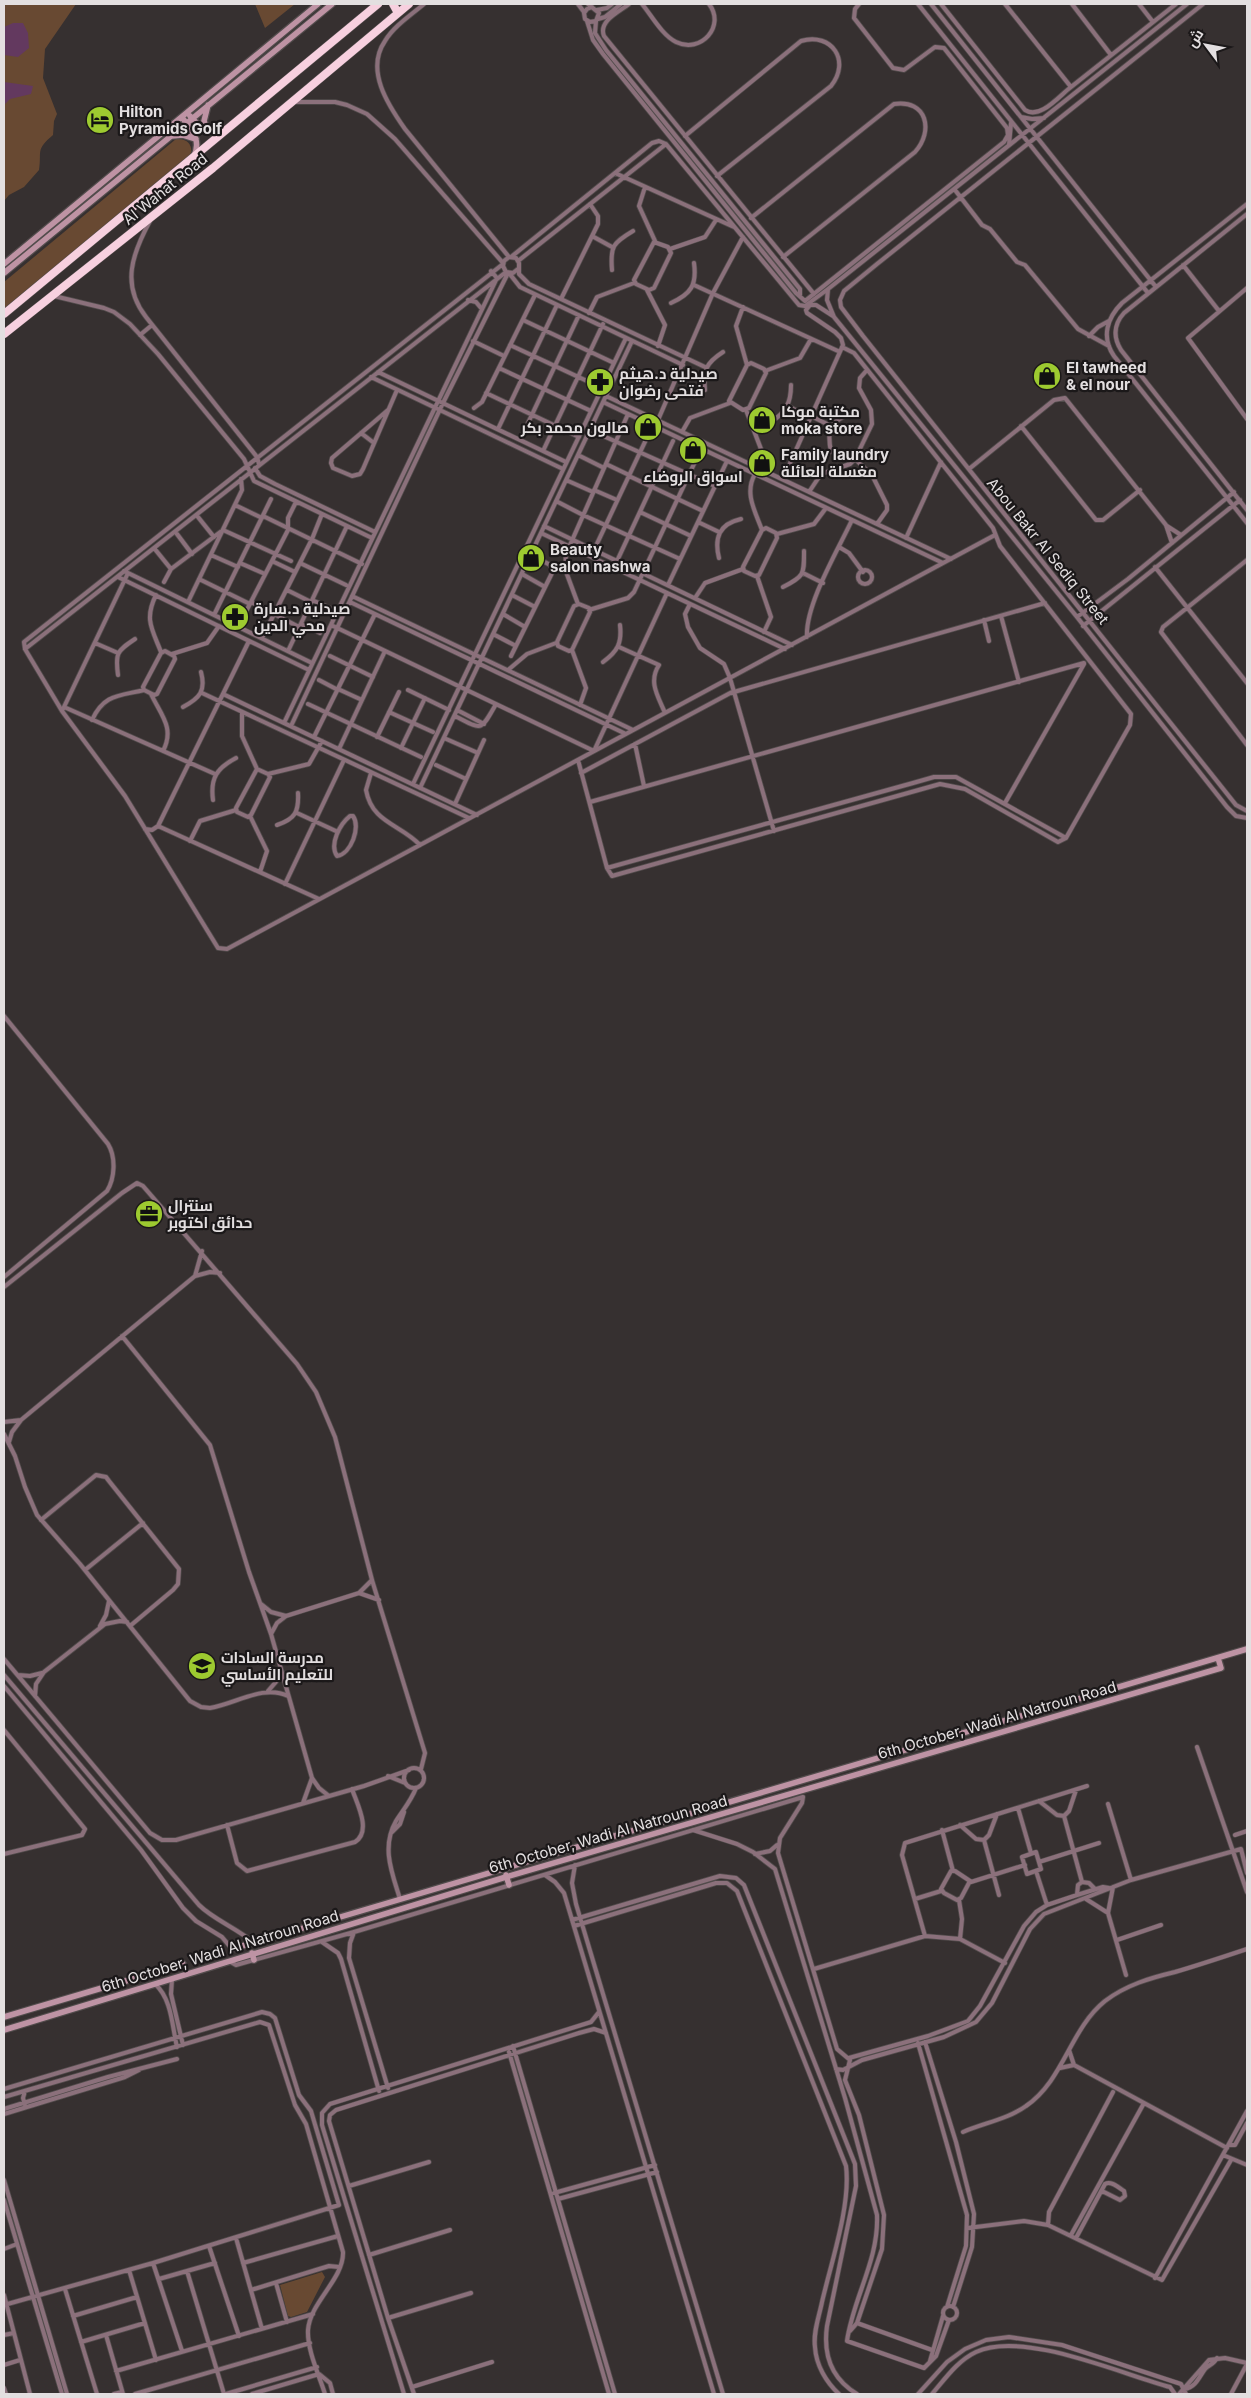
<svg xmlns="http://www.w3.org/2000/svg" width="1251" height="2398" font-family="Inter,Cairo,sans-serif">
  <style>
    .green { fill: #684932 }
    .water { fill: #63395f }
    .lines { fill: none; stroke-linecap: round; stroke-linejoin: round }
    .street-casing { stroke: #524c4c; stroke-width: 5.5 }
    .secondary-casing { stroke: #524c4c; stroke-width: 8 }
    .highway-casing { stroke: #524c4c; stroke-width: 9 }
    .street { stroke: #8b707b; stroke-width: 4 }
    .secondary { stroke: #be93a4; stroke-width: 5.5 }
    .highway { stroke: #f7d0df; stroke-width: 8 }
    .labels { text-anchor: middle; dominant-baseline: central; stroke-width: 4.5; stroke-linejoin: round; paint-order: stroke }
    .poi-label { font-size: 15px; font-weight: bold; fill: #e3dfe0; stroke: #1b1819; text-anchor: start }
    .street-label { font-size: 15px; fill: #e3dfe0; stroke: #1b1819 }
  </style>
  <rect width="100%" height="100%" fill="#363030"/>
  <path class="green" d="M4,4H76L45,49L43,78L57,114L54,121L53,135C35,150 42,151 39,170L24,187L9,195L4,201Z
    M255,4H295L265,28Z
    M176,139C188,138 193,145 191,156L4,311V282Z
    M322,2272L325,2277L307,2312L291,2317L288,2316L280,2285Z"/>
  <path class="water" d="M13,23H23L28,33L29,48L18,57L4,55V27Z
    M4,82L33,86L31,94L10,99L4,105Z"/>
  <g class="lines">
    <defs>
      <path id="street" d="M424,4C411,15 394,26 385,41C365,70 388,105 405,129L509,257
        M578,4L584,12
        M588,4L599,13L596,21L590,22L585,19L584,13L587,9L592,7
        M629,4C619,12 598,21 604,36L814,294
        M642,4C652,16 662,35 676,42C701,54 726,26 709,4
        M918,4L1148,293
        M931,4L1156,287
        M941,4L1025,110C1040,120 1059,96 1071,87L1005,4
        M1072,4L1111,55
        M1139,4L1153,22
        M1187,4L828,289L827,300L834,317L1077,617L1227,807L1236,816L1247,818
        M1203,4L877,264L844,291L840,300L841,307L863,336C988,491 1111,649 1236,805L1247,811
        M597,10L607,8L612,4
        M598,19L605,17L621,4
        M587,21L593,40L603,54L796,293L805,301L1004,142L1008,135L1007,128L944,48L935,47L904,70L893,68L854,18L855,9L859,4
        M596,21L595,33L606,50L800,289V295
        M1071,87L1176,4
        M294,102H335L347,105L367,114L395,139L503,263
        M1021,117L1032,119L1044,118
        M685,136L801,41C832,32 851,61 831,86L717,176
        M1009,145L1011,123
        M615,173L734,227
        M645,187L639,206L655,241
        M955,190L982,225L990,229L1017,262L1025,265L1078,329L1109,346
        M1247,204L1122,303C1107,318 1101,337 1114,356L1247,523
        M1247,214L1124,313C1114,324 1113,337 1121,350L1247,510
        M751,218L894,104C927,99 934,131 915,152L783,257
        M150,221C132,254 121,285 146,317L257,457L259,464
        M592,236L612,247
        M654,242L668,247L671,253L654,288L649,290L636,284L634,280Z
        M670,249L705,237L716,220
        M511,257L652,143L659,141L666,144L799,305L805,306L828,289
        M518,261L666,144
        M503,264L24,642L25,649L62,711L125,796L218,948L227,949L995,535
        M1183,265L1219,311
        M518,269L513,273L506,272L503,266L504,261L509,257L516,258L519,263V274L529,284L705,367
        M612,270C610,246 613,243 633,231
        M509,273L520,287L683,365
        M694,285L838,351
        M1247,288L1188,338L1247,419
        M647,290L665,325L658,346
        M54,296L104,308L114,312L130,324L158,354L244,459L254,481L372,538
        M561,299L598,224V216L590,204
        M468,300L476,302L481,308
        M671,303C691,294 697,285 694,263
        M743,307L736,326L747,365
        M589,313L597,297L634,283
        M523,320L614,363
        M140,335L152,325
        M1089,336L1098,327L1109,321
        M473,341L504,356
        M510,345L602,388
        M751,363L764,369L766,373L749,408L743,410L729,401L747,365Z
        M499,368L591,411
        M765,371L800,358L811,339
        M378,372L566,462
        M371,377L563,469
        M705,390C703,370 706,363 723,352
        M486,393L579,437
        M606,396L951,559
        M603,402L943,563
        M788,406L810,418
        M474,408L482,402L535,295
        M388,410L332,458L331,463L333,468L352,476L360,474L363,469L397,390
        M746,410L761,449L755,466
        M811,416L831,426
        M658,420L713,293L743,237
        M771,422C786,412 791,403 791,385
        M1021,426L1096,520H1103L1140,490
        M498,429L557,305
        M590,430L715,486
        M682,432L690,418L730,403
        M361,433L374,443
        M520,440L579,315
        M543,451L603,324
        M831,452C826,426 831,422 853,412
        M578,455L604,468
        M855,459L872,475L887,505V510L877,524
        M606,464L629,475
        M255,468L260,476L275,484L375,532
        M969,469L1054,400L1065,398L1166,525L1172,543
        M755,474C744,493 755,511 762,530
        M629,476L703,511
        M783,479L843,345L841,338L835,332L807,313L806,310L810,305H816L833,316
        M566,480L593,492
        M594,490L617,500
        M809,492L821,474L850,464L855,459L872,424L871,410L859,388L860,378L867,370
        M556,501L583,515L680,559
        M235,505L262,518
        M640,512L691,536
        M263,516L362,564
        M198,517L214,537
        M698,522L719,532
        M544,526L792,645
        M1167,526L1181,535
        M766,528L776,533L777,538L759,575L755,576L744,571L743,567L762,530Z
        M541,533L785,649
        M177,534L192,554
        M777,534L814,524L826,508
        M906,538L941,462
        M839,547L849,553L863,572
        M154,548L171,569
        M594,550L651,429
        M211,555L238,567
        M719,558C714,538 719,524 741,519
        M1247,560L1163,627L1161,632L1247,745
        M272,561L295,572
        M617,561L673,441
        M240,563L265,574
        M300,563L346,585
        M1155,567L1247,683
        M858 577a7 7 0 1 1 14 0a7 7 0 1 1-14 0Z
        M124,571L312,663
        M803,573L823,583
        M522,574L545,587
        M757,576L771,617L764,632
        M118,577L309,670
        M199,579L250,604
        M164,582L171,569L223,530L291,561
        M668,585L727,461
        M783,587C805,576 804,574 804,551
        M287,590L311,602
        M156,595C144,619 152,629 161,652
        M512,595L535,607
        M352,596L633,730
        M695,598L705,583L743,569
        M312,600L330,608
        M188,602L242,490L241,479
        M251,602L299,627
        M350,602L626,734
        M578,604L565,569L566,554L628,414
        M579,604L589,608L590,612L572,650L569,651L558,646L557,642L574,606Z
        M690,604L685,614L688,627L700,648L724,664L730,678L774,831
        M589,610L628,598L634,592L701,449
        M503,614L525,627
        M214,615L271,499
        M1001,616L1019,682
        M1077,617L1128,579L1234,492
        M984,620L989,641
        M301,624L320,633
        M331,625L594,751L667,593
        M1083,626L1240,500
        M238,627L288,530V518L296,502
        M493,634L516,646
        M807,637C805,605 838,550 852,520
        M262,638L312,539L322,514
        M95,643L118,653
        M619,647L659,665C648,682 658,696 665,713
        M25,649L506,272
        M572,650L586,688L580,705
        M165,651L174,656L175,659L157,694L154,695L144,690L143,687L161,653Z
        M288,651L347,526
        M172,654L207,643L219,626
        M330,656L373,677
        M511,656L553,571L550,565L531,554
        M603,662C618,651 622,643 620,625
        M508,670L527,654L556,643
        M118,675C115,653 117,651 135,639
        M319,680L338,690
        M338,689L362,700
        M408,690L449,710
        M734,692L1045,603
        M202,693L469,818
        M151,694C161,715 175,728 163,751
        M223,694L477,815
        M308,704L421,757
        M64,707L215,774
        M183,707C200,698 206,691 201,672
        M63,709L128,573
        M457,710L484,724
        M242,712V736L257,769
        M389,712L433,732
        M455,716C483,730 480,732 496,704
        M92,720C104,694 119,696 144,690
        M284,723L497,278L491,271
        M291,726L443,403L508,273
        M314,737L375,614
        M377,737L399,692
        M444,738L478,753
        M635,744L644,786
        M401,748L425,698
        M339,749L385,651
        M578,760L607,868L612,876L940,784L965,789L1058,842L1066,838L1130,725L1131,714L1000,546L993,528L854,353L842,347
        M436,765L466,779
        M257,769L268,774L270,777L251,815L248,817L237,812L236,808Z
        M371,773L366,790C372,823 400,824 420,845
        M581,773L734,691
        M268,774L309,764L322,741
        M413,784L626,338
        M420,788L632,341
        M213,800C210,778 217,768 236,758
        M590,802L1084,663
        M1005,803L1084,664
        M455,804L484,740
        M297,813L338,832
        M250,816L267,851L260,872
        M350,816H353C361,827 351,854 337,856C329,844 340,824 350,816Z
        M277,825C295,819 299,812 298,793
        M158,826L319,899
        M145,829L152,830L158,826L249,641
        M190,841L200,821L236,810
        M607,868L913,783L934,777H956L1066,838
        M285,884L344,760
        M4,1016L108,1144C116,1157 115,1178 107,1191L4,1277
        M195,1276L202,1251
        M4,1287L122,1193L137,1183L143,1186L297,1364L316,1392L335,1437L372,1580L425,1753L421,1769
        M122,1336L210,1445L249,1572L271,1634L312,1778L319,1788L329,1796
        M4,1422L21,1420
        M4,1434L15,1456L25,1487L37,1515L80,1564L190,1701L201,1707L210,1708C236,1704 263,1684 288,1696
        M9,1442L12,1432L21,1420L195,1276L210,1272L220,1273
        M41,1520L96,1475L106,1477L109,1481L179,1569L178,1584L173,1590L130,1626
        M85,1570L143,1523
        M359,1593L379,1600
        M261,1604L271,1612L286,1616
        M100,1626L106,1615L109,1601
        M271,1634L277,1623L286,1616L359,1593L372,1580
        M4,1659L150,1833L162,1840H176L364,1786L409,1770
        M4,1675L199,1905C214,1920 237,1928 254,1943
        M18,1675L30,1676L42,1673
        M4,1686L141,1850L183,1908L196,1921L222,1937L232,1949
        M268,1691L282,1675
        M35,1696L36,1684L44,1672L105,1624L120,1621L127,1622
        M4,1730L85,1829L82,1835L4,1854
        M1197,1747L1247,1892
        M404 1778a10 10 0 1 1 20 0a10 10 0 1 1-20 0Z
        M388,1776L405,1783
        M803,1797L802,1803L780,1838L778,1853L837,2049L850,2060L845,2080L859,2115L884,2215L882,2249L857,2323L850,2331
        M1039,1801L1057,1815L1064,1816L1069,1811L1076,1790
        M303,1803L312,1778
        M1108,1804L1131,1880
        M1018,1808L1031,1853
        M1064,1816L1082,1882
        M227,1825L237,1863L247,1871L355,1842C372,1831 357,1804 352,1789
        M960,1825L976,1839L984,1840L989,1835L997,1814
        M693,1830L737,1844L753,1852L775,1869L845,2098L877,2215C879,2260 853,2298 847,2341L924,2368L936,2356L949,2320
        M942,1830L953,1871
        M392,1832L400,1824L404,1812
        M1235,1835L1247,1831
        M984,1840L999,1895
        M1036,1852L1041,1869L1027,1874L1022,1857Z
        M755,1854L770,1851L777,1845
        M1039,1862L1099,1843
        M575,1865L572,1883L576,1904L723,2394
        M951,1871H955L970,1881L961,1898L957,1900L944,1893L941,1889Z
        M1036,1871L1047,1905
        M545,1875L555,1882L564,1893L714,2394
        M971,1882L1025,1865
        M1113,1887L1108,1913L1126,1975
        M1077,1895L1078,1885L1082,1882L1089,1883L1095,1889
        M400,1899C392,1873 381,1847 396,1821C403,1810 411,1801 416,1788
        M915,1899L941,1891
        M1086,1899L1108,1913
        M959,1900L962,1919L960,1939
        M572,1920L720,1876L736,1878L744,1885L855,2164L856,2186L827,2326C823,2355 832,2379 857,2394
        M574,1926L716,1883H727L737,1891L846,2166C851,2205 831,2263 822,2302C819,2317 813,2332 815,2347C816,2365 826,2382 839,2394
        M354,1932L350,1943L349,1958L388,2088
        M925,1936L902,1855L905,1843L1087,1786
        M1117,1940L1161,1925
        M322,1942L338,1953L341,1959L379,2091
        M229,1961L236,1965L354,1932L803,1797
        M814,1969L925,1936L960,1939L1005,1963
        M172,1979L171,1994L183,2045
        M155,1984C172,1999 172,2026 177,2047
        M925,2042L956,2142L974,2214L972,2247L953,2307
        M918,2043L967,2215L966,2246L947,2307
        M513,2046L615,2394
        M1069,2050L1074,2065L1227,2148
        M509,2052L609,2394
        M849,2058L928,2036L968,2021L980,2006L1024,1926L1036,1912L1047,1905L1077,1895L1103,1887L1109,1888
        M1060,2068L1074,2065
        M836,2069L843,2070L862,2060L944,2037L976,2022L992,2003L1030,1929L1044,1914L1131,1880L1241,1849L1247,1873
        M4,2089L262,2012L270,2014L275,2018L299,2095L311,2111L339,2205L153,2263L4,2305
        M25,2091L23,2098L25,2105
        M4,2097L260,2022L269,2025L295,2105L306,2124L343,2252C344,2279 310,2302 308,2330C307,2350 319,2375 325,2394
        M4,2109L108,2077L177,2059
        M4,2114L125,2077L139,2070
        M963,2132C984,2123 1008,2119 1026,2106C1064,2080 1070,2029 1105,2001C1126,1985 1150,1978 1175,1972C1199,1965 1223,1957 1247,1949
        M1229,2145H1235L1247,2123
        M1223,2155L1247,2165
        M4,2180L67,2394
        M349,2186L429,2162
        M554,2193L655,2165
        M558,2199L657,2172
        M4,2200L62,2394
        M1048,2225L1049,2212L1113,2092
        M968,2228L1024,2221L1048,2225L1162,2280L1231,2160
        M1071,2235L1144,2103
        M236,2238L262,2329
        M1076,2238L1105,2184C1111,2180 1119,2188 1124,2191L1125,2196L1120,2200L1102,2191
        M209,2246L239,2336
        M4,2249L17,2244
        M369,2255L450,2230
        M153,2263L182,2351
        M243,2263L338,2236
        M129,2270L156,2360
        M187,2271L224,2394
        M1155,2278L1247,2111
        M159,2279L215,2263
        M276,2283L287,2322
        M65,2289L97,2394
        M251,2290L329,2266L339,2267
        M4,2295L30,2394
        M943 2313a7 7 0 1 1 14 0a7 7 0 1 1-14 0Z
        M73,2316L137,2297
        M388,2318L471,2293
        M857,2323L932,2350
        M4,2335L14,2333
        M106,2335L123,2394
        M81,2342L145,2323
        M930,2361L943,2316
        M4,2365L20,2360
        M116,2371L313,2314
        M412,2387L492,2362
        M4,2388L6,2394
        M1185,2389C1196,2387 1199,2377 1205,2369C1209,2365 1214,2364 1217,2358
        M114,2394L122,2392
        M135,2394L310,2343
        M226,2394L317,2367
        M252,2394L319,2374L330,2383L333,2394
        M404,2394L322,2125V2113L330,2104L591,2022L599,2012
        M414,2394L388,2318L329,2121L330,2115L336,2110L579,2033L594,2029L606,2033
        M918,2394L947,2362L965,2349L986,2340L1009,2337L1062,2345L1181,2384L1186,2394
        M932,2394C945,2379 957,2361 976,2352C1023,2330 1121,2374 1170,2387L1175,2394
        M1179,2394L1209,2360L1225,2358L1247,2363
        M1231,2394L1247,2364"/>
      <path id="secondary" d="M208,105L204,121L208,132
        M190,116C199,126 207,135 222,132
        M184,120C193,132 201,141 194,156
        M172,136L183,135L196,139
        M4,264L318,4
        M4,273L332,4
        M506,1875L509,1885
        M232,1949L1247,1649
        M252,1953L254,1960
        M4,2017L183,1964
        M4,2030L506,1877L1221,1668L1218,1658"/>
      <path id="highway" d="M393,4L398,13
        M4,314L378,4
        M4,334L213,168L409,4"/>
    </defs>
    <use href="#street" class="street-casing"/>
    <use href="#secondary" class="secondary-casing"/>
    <use href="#highway" class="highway-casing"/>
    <use href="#street" class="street"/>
    <use href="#secondary" class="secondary"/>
    <use href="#highway" class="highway"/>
  </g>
  <defs>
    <symbol id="hotel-disc" viewBox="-11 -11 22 22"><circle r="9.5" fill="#9dca30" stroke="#1b1819"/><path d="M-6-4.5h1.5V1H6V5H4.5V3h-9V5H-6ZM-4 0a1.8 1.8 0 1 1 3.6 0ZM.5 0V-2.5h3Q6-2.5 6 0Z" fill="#111"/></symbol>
    <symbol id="shop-disc" viewBox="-11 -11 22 22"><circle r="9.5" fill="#9dca30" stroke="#1b1819"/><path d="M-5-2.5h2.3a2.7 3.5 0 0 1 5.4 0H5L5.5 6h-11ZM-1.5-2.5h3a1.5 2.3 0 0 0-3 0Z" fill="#111"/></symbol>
    <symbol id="pharmacy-disc" viewBox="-11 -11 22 22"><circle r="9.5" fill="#9dca30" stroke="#1b1819"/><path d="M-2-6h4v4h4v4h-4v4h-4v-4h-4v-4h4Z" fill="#111"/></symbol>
    <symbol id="office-disc" viewBox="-11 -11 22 22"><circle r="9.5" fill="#9dca30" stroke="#1b1819"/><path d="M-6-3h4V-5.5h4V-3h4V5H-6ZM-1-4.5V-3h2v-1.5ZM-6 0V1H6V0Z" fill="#111"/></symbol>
    <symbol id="school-disc" viewBox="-11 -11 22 22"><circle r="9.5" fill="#9dca30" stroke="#1b1819"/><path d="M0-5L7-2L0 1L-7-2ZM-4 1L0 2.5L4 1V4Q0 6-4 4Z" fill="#111"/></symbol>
  </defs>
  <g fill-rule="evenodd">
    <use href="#hotel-disc" x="84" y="104" width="32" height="32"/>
    <use href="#shop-disc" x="1031" y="360" width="32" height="32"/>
    <use href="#pharmacy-disc" x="584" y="366" width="32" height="32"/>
    <use href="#shop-disc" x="746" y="404" width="32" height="32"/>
    <use href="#shop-disc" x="632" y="411" width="32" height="32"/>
    <use href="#shop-disc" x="677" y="434" width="32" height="32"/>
    <use href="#shop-disc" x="746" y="447" width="32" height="32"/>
    <use href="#shop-disc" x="515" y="542" width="32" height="32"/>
    <use href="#pharmacy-disc" x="219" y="601" width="32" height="32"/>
    <use href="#office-disc" x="133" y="1198" width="32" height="32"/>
    <use href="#school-disc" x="186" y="1650" width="32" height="32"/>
  </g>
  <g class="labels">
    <g class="poi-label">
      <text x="119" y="111">Hilton<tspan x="119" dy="17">Pyramids Golf</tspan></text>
      <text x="1066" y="367">El tawheed<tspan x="1066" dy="17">&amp; el nour</tspan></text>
      <text x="619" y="373">صيدلية د.هيثم<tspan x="619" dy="17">فتحى رضوان</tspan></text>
      <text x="781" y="411">مكتبة موكا<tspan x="781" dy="17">moka store</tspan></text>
      <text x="629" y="427" text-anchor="end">صالون محمد بكر</text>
      <text x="781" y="454">Family laundry<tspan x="781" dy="17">مغسلة العائلة</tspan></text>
      <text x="693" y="476" text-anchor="middle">اسواق الروضاء</text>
      <text x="550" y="549">Beauty<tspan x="550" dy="17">salon nashwa</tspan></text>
      <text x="254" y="608">صيدلية د.سارة<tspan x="254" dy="17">محي الدين</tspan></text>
      <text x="168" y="1205">سنترال<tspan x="168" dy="17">حدائق اكتوبر</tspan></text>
      <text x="221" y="1657">مدرسة السادات<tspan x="221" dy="17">للتعليم الأساسي</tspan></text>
    </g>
    <g class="street-label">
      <text transform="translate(165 189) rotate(-39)">Al Wahat Road</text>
      <text transform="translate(1048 551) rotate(51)">Abou Bakr Al Sediq Street</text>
      <text transform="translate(997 1720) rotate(-16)">6th October, Wadi Al Natroun Road</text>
      <text transform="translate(608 1834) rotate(-16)">6th October, Wadi Al Natroun Road</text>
      <text transform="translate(220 1951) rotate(-17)">6th October, Wadi Al Natroun Road</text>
    </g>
  </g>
  <rect width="1251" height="2398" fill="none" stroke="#e3dfe0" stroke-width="10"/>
  <g transform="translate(1206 45) rotate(302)" stroke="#1b1819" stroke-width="4" paint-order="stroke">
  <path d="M0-4L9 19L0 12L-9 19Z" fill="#e3dfe0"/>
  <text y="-8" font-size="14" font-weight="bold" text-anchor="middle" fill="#e3dfe0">ش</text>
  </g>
</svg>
